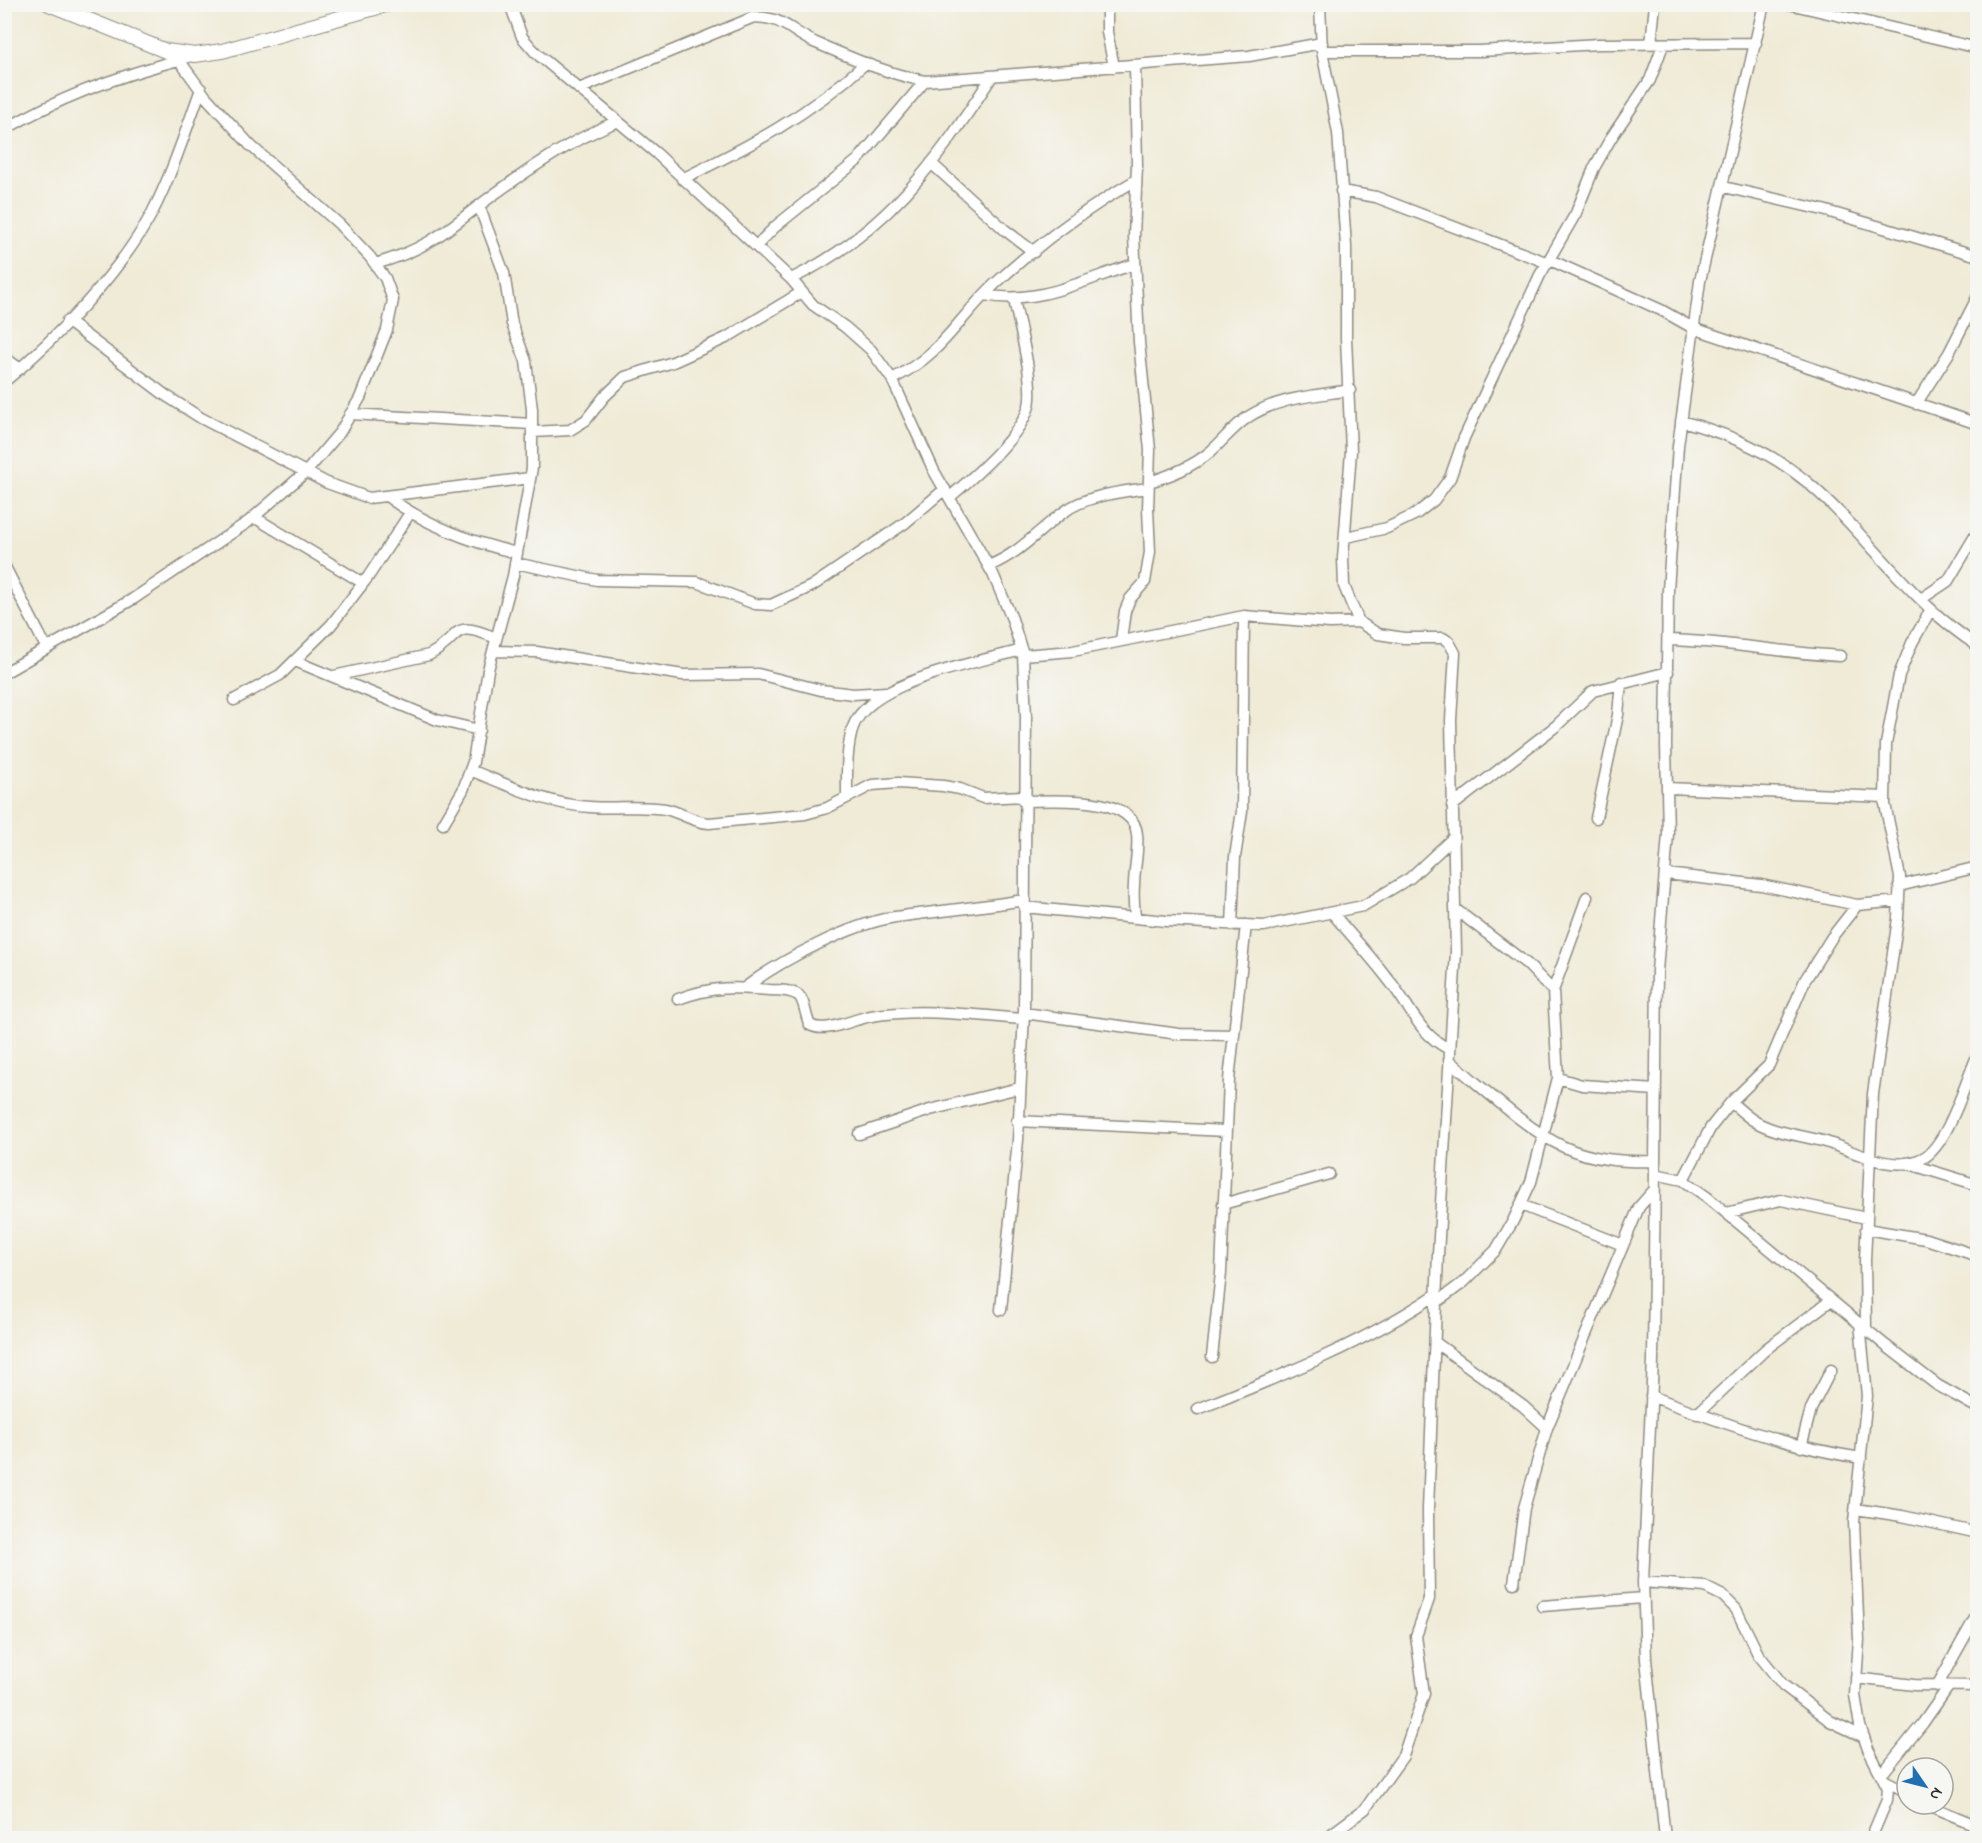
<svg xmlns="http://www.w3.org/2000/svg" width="1982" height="1843" font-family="'Indie Flower',sans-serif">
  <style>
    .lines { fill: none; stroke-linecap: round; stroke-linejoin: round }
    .minor-casing { stroke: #8e8b81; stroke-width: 13 }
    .major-casing { stroke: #8e8b81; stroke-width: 16 }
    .minor { stroke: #fff; stroke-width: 10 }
    .major { stroke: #fff; stroke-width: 14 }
  </style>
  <rect width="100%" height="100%" fill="#f6f6f2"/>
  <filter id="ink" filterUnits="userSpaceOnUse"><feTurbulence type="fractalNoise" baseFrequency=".0167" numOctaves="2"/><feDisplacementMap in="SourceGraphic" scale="12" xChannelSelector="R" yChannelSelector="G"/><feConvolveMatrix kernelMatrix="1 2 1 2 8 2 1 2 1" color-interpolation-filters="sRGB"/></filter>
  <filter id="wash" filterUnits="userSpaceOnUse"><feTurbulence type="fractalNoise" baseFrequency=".008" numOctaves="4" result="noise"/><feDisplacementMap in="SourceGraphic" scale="24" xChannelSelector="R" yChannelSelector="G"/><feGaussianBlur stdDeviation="1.35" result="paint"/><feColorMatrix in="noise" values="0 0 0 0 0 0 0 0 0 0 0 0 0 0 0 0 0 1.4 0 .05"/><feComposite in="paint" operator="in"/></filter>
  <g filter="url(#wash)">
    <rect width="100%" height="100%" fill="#f0ebd7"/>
  </g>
  <g filter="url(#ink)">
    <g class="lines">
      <defs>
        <path id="minor" d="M510,4L522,37L536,53L656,153L791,279L813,305L845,327L871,350L892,379L934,471L993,574L1012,619L1023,655L1026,717L1024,1013L1018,1140L1001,1310
          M1107,4V32L1114,67
          M1320,4L1322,51L1338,133L1346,246V338L1351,451L1343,558L1344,586L1359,622L1378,634L1404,638H1443L1449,642L1455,653L1451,720L1456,952L1438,1254L1428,1509L1429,1599L1416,1636L1424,1694L1403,1756L1365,1809L1326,1838
          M1789,4L1978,48
          M1651,44L1655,4
          M1322,51H1480L1599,44L1756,43
          M579,89L754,17C786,18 789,31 816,43C852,58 887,74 925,81L1249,56L1322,43
          M4,130C59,97 124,74 186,58
          M931,163L1005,230L1034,252
          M682,179C752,145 807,116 866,63
          M1724,187L1823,210L1978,256
          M1341,191L1376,197L1548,263
          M756,246L776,226L858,160L925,81
          M1550,260L1661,310L1693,328L1978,424
          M375,264C433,248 450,226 496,193C535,165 574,139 618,121
          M791,279C886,233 935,164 991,78
          M985,295C1038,306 1085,279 1135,264
          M67,321L165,395L201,418L327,483L369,498L530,478
          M4,357L20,369
          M892,379C942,355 957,319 996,283C1038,244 1086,209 1136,180
          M4,382C57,338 119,274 152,213C172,174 186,130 201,89
          M1916,404L1949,353L1978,296
          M350,414L532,424
          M1681,421C1727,433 1770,451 1807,482C1867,533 1910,603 1978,646
          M533,432L570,430L586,420L604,397L625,377L673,362L726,338L802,292
          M1149,482C1172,475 1192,467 1210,452C1223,441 1233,427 1248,417C1279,397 1314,396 1350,390
          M388,497C427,526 470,542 517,553
          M950,497C973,477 1029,430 1030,399C1032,372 1019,326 1014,299
          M254,517L363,583
          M1346,537L1387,528L1416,514L1434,500L1450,478L1464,438L1540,275L1576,213L1594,168L1611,138L1650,80L1663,45
          M515,563L597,580L697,582L755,604L771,605L812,586L905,523L945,489
          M4,565L47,649
          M989,566C1022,552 1037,531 1064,512C1086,495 1122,492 1148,488
          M1921,599L1948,581L1978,531
          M1121,640L1125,611L1130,599L1145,582L1150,552L1148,509L1150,450L1139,342L1134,236L1137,166L1135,66
          M1668,640C1726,641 1782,653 1840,656
          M493,651L537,652L683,675L758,674L821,690L853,694L886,692
          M1023,655L1073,651L1244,616L1330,623L1359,622
          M295,661L437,720L479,730
          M4,673L133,599L248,522L307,471L340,432L360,398L387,330L393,300L385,278L370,257L339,224L250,145L206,97L179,60
          M334,676L429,655C464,637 449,618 496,638
          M234,700L280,675L331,625L368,577L410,513
          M470,770C508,785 549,805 590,807C615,809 640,805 665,809C681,812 692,822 709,823L805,814L827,808L872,785L898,783L943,786L960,789L983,798L1023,796
          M1667,788L1885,797
          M847,797C847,775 846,749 853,727C869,681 979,662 1022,650
          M1023,801C1053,801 1133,793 1137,834C1139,850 1134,869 1134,885C1133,895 1134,906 1135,917
          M1452,806L1556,726L1593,691L1668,672
          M1596,818L1618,715L1621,682
          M443,824L463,790L473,762L488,670L513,576L532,468V409L526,361L512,324L504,273L479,206
          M1666,874L1761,885L1857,905L1899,901
          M1899,886L1978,867
          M1024,907L1166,921L1264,926L1363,906L1410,878L1453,838
          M1333,914C1352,936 1371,957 1388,979C1410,1005 1417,1033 1449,1049
          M1232,925L1235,857L1242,811L1244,616
          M746,987C781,960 851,924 895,917C938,911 981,907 1024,900
          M1553,991L1587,897
          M678,999C713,986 734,987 770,990C779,990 790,990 798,995C805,1000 805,1016 810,1025C826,1034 853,1019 871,1016C921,1008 973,1015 1023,1019
          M1024,1013L1179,1034L1234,1035
          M1449,1060C1481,1086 1527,1130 1564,1147C1593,1160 1623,1162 1655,1161
          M1558,1078L1582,1085L1656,1090
          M1731,1102C1739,1109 1747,1117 1756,1122C1777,1134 1803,1135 1826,1142C1854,1151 1893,1174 1923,1158C1948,1145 1966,1080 1978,1054
          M1017,1121L1226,1131
          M859,1134L930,1110L1019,1088
          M1906,1163L1978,1185
          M1655,1174L1683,1180L1707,1197L1885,1345L1937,1385L1978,1408
          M1683,1180L1711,1127L1731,1102L1769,1065L1805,980L1832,937L1857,905
          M1223,1204L1329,1174
          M1521,1205L1623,1245
          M1726,1213L1781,1200L1866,1218
          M1866,1229L1926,1239L1978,1256
          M1437,1302L1464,1282L1496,1250L1513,1221L1531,1182L1558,1078L1553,991L1527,964L1455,909
          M1860,1323L1867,1396L1854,1522L1859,1640L1855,1695L1860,1726L1868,1749L1888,1788L1887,1800L1871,1838
          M1866,1327L1865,1260L1873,1094L1898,918L1900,877L1885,804L1886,744L1899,675L1912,643L1931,609
          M1436,1343L1523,1406L1547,1428
          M1212,1357L1221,1273L1229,1080L1246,925
          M1651,1396C1720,1422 1788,1447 1861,1458
          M1198,1409C1281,1376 1363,1344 1437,1294
          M1697,1414L1766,1349L1830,1301
          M1801,1447L1811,1409L1831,1370
          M1856,1509L1902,1516L1978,1533
          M1643,1582L1705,1587L1723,1596L1736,1609L1758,1654L1783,1685L1830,1721L1864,1737
          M1514,1583L1524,1508L1547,1428L1639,1207L1654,1190
          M1542,1606L1643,1598
          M1856,1678L1914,1685L1978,1686
          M1937,1686L1978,1613
          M1882,1774L1923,1723L1949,1686
          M1886,1781L1907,1792
          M1925,1804L1978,1826
          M1665,1838L1646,1659L1643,1582L1653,1360L1657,971L1668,834L1666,745L1668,590L1678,446L1700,281L1764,4"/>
        <path id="major" d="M49,4L166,51L195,55L222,51L389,4"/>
      </defs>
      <use href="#minor" class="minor-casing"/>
      <use href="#major" class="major-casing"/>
      <use href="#minor" class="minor"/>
      <use href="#major" class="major"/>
    </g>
  </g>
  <rect width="1982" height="1843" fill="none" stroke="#f6f6f2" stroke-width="24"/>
  <g transform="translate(1925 1786) rotate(125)"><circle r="28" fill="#f6f6f2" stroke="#a5a5a2" stroke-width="1.5"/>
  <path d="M0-4.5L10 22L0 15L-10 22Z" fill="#1f6fb2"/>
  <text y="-9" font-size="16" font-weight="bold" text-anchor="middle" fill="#2b2b2b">N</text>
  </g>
</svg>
